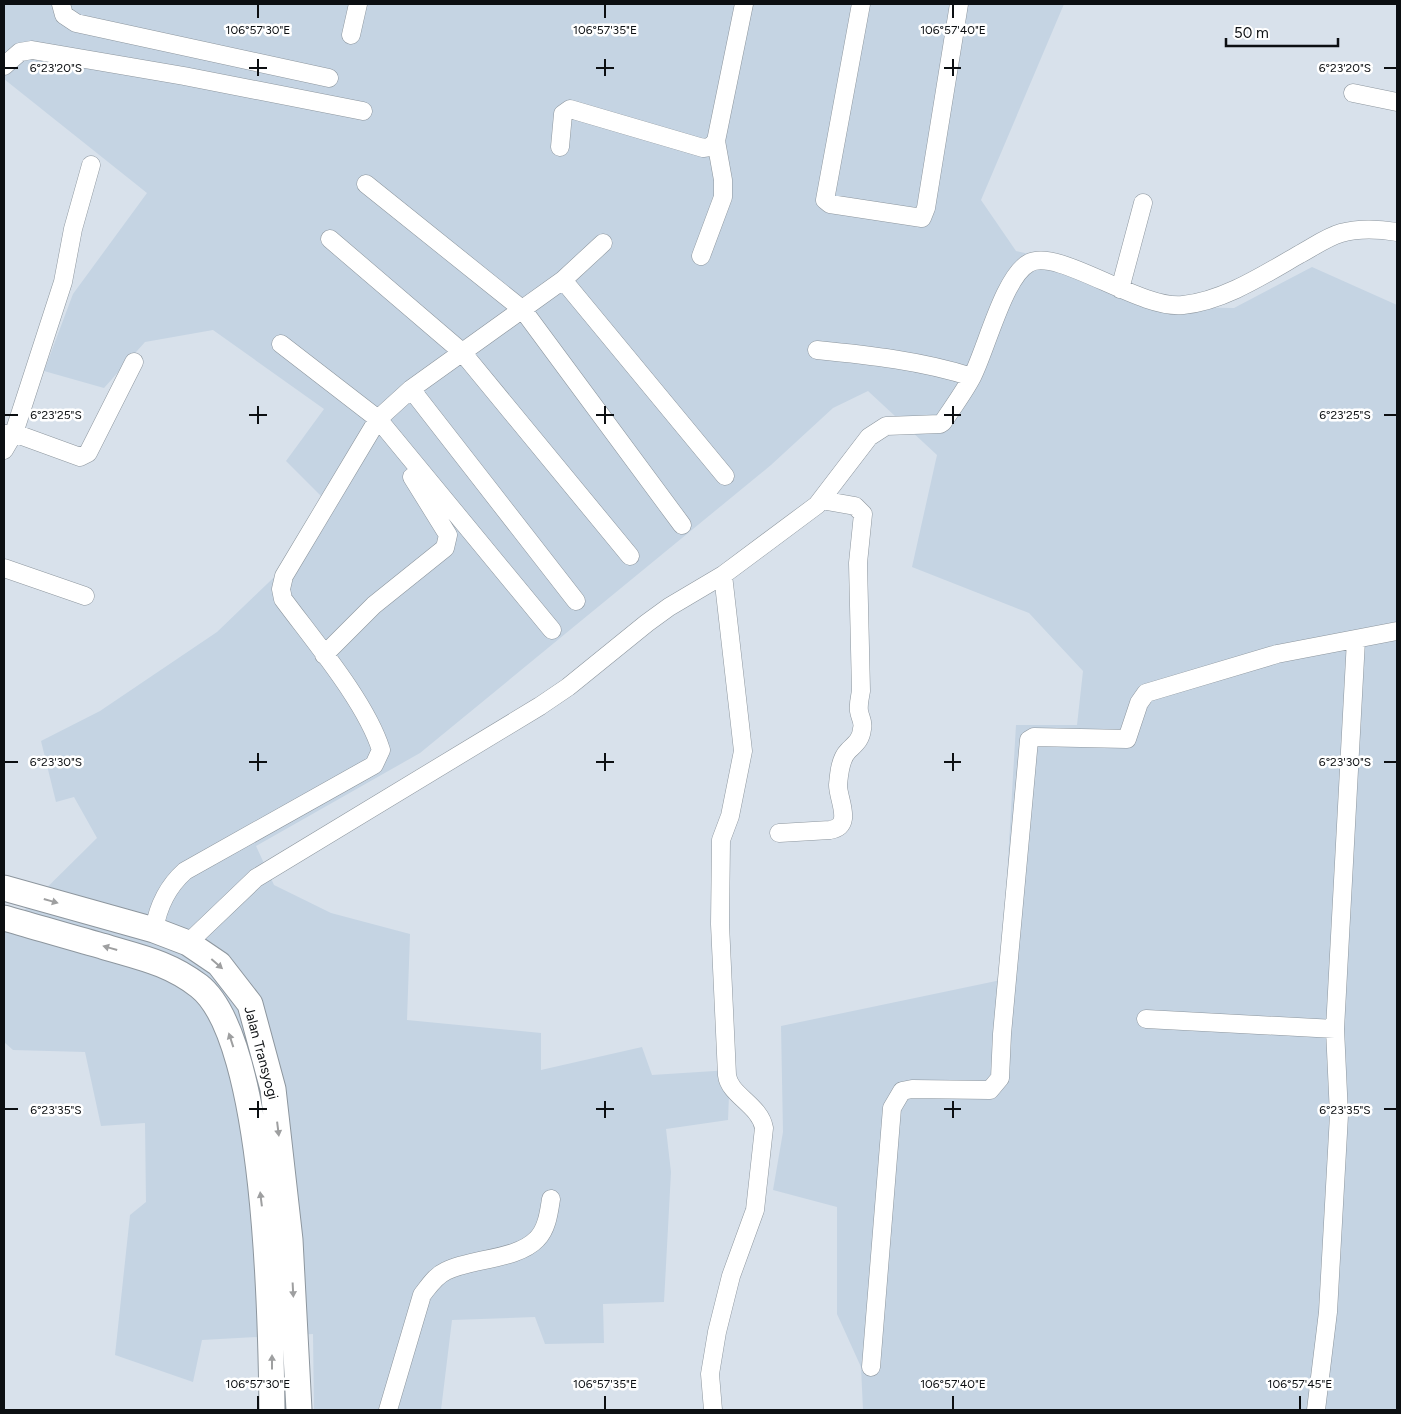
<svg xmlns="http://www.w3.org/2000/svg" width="1401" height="1414" font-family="Figtree,sans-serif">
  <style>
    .built { fill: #c5d4e3 }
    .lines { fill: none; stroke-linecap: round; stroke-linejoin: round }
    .minor-casing { stroke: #8d969e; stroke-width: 19 }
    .highway-casing { stroke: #8d969e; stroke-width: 27 }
    .minor { stroke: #fff; stroke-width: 18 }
    .highway { stroke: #fff; stroke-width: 25 }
    .oneway { fill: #9e9fa0 }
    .ticks { fill: none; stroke: #0c0f12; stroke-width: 2 }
    .labels { text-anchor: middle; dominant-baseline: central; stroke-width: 5; stroke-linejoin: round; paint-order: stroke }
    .street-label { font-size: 14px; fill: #0c0f12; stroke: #fff }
    .ticks-label { font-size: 12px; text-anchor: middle; fill: #0c0f12; stroke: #fff; stroke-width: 5; stroke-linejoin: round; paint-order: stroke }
  </style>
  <rect width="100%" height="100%" fill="#d8e1eb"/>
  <path class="built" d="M4,4H1064L981,200L1016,251L1103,271L1169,307L1234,308L1312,267L1397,305V1410H863L861,1367L837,1314V1207L773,1190L783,1132L781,1026L1001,980L1016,725H1077L1083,671L1029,613L912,567L937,455L868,391L833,408L771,465L420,753L256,846L274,885L331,913L410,934L407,1020L541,1033V1070L642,1047L652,1075L730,1070L728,1120L666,1129L671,1172L664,1302L603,1304L604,1343L545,1344L535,1317L452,1320L441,1410H314L313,1334L202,1340L193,1382L115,1355L130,1215L146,1202L145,1123L101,1126L85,1052L13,1050L4,1042V930L97,838L74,797L56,802L41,741L100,711L217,632L293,559L330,505L286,461L324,409L213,330L145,342L104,388L44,371L73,294L147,193L4,79Z"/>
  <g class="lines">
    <defs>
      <path id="minor" d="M61,4L64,15L76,23L329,78
        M861,4L825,200L830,204L922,218L926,208L959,4
        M351,35L358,4
        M4,66L20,52L32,50L184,76L363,111
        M1353,93L1397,102
        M560,147L563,114L570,109L703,148L710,147L716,141L744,4
        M366,184L523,310L682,525
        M330,239L462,352L630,556
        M701,256L723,197V180L716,141
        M563,280L725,476
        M1120,289L1143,203
        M281,344L378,419L552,630
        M817,350C868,355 923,361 972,377
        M411,389L576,601
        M4,434L14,433L80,457L88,453L134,362
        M4,450L14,433L63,282L73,229L91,165
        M4,568L85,596
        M324,655L374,605L445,548L448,535L412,477
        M779,833L830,830C854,826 838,800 838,785C839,774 840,759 848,751C855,744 861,740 862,729C864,722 860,718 859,711C858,704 860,697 861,691L858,563L863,514L855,506L821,500
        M154,930C158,906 167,887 185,871L374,765L381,750C366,702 314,641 283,599L281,589L284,576L378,419L411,389L563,280L603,243
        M188,943L256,878L540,706L568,687L647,623L669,607L723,575L817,505L869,437L886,426L940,424L943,422C953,407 964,392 972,377C986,350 1004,276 1029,263C1058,247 1140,310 1183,305C1224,301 1265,274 1300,254C1313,247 1327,237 1341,233C1359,228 1379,229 1397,232
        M1146,1019L1335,1029
        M871,1367L892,1108L902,1091L912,1089L990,1090L1000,1078L1002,1034L1029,740L1034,737L1127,739L1139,703L1146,693L1277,654L1397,631
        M388,1410L422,1295C429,1286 435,1276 446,1271C472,1258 517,1260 537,1239C547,1229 549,1212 551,1199
        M713,1410L710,1374L717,1332L731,1276L755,1210L764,1128C760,1105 729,1095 727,1075L720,924L721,840L730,816L743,751L723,575
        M1316,1410L1328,1312L1339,1115L1335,1029L1356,640"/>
      <path id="highway" d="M4,888L154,930L188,943L219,964L250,1004L273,1089L290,1240L299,1410
        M4,918C36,927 69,937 102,946C138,957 168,962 199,986C267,1039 271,1323 272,1410"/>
    </defs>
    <use href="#minor" class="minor-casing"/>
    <use href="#highway" class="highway-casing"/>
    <use href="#minor" class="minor"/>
    <use href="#highway" class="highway"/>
  </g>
  <defs><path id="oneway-solid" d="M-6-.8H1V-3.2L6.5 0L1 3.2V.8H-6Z" transform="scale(1.25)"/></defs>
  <g class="oneway">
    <use href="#oneway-solid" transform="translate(51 901) rotate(16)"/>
    <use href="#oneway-solid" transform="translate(110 948) rotate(-164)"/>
    <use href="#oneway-solid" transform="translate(217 964) rotate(41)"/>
    <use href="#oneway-solid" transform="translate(231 1040) rotate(-108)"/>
    <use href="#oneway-solid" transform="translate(278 1129) rotate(83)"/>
    <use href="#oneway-solid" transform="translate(261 1199) rotate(-97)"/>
    <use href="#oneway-solid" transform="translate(293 1290) rotate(87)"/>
    <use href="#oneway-solid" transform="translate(272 1362) rotate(-90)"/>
  </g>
  <path class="ticks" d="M258,5V18M605,5V18M953,5V18M258,59V76M605,59V76M953,59V76M5,68H18M249,68H267M596,68H614M944,68H961M1384,68H1396M258,406V424M605,406V424M953,406V424M5,415H18M249,415H267M596,415H614M944,415H961M1384,415H1396M258,753V771M605,753V771M953,753V771M5,762H18M249,762H267M596,762H614M944,762H961M1384,762H1396M258,1101V1118M605,1101V1118M953,1101V1118M5,1109H18M249,1109H267M596,1109H614M944,1109H961M1384,1109H1396M258,1396V1409M605,1396V1409M953,1396V1409M1300,1396V1409"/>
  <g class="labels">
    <g class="street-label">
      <text transform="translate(261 1053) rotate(75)">Jalan Transyogi</text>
    </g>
  </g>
  <g class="ticks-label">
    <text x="258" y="34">106°57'30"E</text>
    <text x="605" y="34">106°57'35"E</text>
    <text x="953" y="34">106°57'40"E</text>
    <text x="56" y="72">6°23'20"S</text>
    <text x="1345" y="72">6°23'20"S</text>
    <text x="56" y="419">6°23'25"S</text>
    <text x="1345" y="419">6°23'25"S</text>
    <text x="56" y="766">6°23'30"S</text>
    <text x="1345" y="766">6°23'30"S</text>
    <text x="56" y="1114">6°23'35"S</text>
    <text x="1345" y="1114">6°23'35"S</text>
    <text x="258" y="1388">106°57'30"E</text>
    <text x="605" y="1388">106°57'35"E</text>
    <text x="953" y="1388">106°57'40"E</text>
    <text x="1300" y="1388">106°57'45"E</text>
  </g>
  <rect width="1401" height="1414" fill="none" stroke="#0c0f12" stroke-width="10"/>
  <path d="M1226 38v8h112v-8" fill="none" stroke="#0c0f12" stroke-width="2.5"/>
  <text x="1234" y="38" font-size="15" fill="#0c0f12" stroke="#ffffff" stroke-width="4" paint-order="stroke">50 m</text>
</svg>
